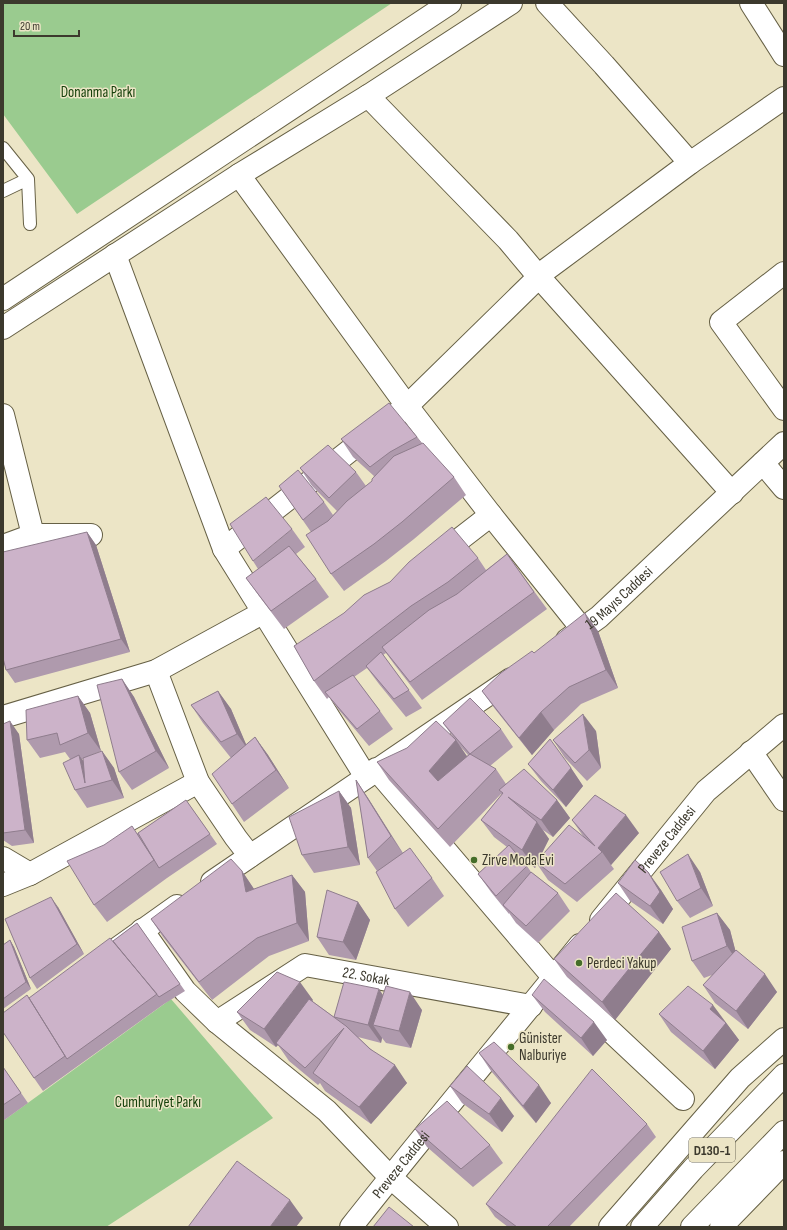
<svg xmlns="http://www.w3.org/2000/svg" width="787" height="1230" font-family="'Sofia Sans Condensed',sans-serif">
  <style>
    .green { fill: #9acb8f }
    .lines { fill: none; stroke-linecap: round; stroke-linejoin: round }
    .service-casing { stroke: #666045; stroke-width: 14 }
    .minor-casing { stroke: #666045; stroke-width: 24 }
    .secondary-casing { stroke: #666045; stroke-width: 24 }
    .trunk-casing { stroke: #666045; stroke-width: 24 }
    .service { stroke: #fff; stroke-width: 12 }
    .minor { stroke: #fff; stroke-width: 22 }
    .secondary { stroke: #fff; stroke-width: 22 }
    .trunk { stroke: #fff; stroke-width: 22 }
    .wall { fill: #af9aad; fill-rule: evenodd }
    .shaded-wall { fill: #8f7d8d }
    .building { fill: #ccb3c9; stroke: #8f7d8d }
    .poi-dot { fill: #456e29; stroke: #ece5c6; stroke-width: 1.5 }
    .labels { text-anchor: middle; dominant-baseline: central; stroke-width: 3; stroke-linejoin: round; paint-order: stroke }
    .shield { fill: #ece5c6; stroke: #716d5b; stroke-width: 1 }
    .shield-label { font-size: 14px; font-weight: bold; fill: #3c392d }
    .park-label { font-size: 15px; fill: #16410b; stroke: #ece5c6 }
    .street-label { font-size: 15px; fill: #3c392d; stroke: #ece5c6 }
    .poi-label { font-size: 15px; fill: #3c392d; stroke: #ece5c6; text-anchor: start }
  </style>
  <rect width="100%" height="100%" fill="#ece5c6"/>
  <path class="green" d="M3,3H392L77,214L3,114Z
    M171,999L273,1118L106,1227H3V1121Z"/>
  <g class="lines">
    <defs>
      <path id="service" d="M3,148L28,179L30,224
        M3,191L28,179"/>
      <g id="minor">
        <path d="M547,3L604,65L690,163"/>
        <path d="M751,3L784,55"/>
        <path d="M368,96L508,240L539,277L732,493"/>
        <path d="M239,175L407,406L491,515L583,630"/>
        <path d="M115,255L224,549L366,777"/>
        <path d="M784,273L721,322L784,409"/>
        <path d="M3,415L33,535"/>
        <path d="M763,463L784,488"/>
        <path d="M3,546L33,535H91"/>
        <path d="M224,549L407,406L547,269L690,163L784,98"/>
        <path d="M438,556L491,515"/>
        <path id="s1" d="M567,640L599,617L784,443"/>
        <path d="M156,671L198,782L236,838L250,856"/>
        <path d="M3,717L156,671L264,612"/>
        <path d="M751,752L784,800"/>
        <path d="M376,769L554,978L683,1099"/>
        <path d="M3,858L30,874"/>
        <path d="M212,882L511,679"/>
        <path d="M3,885L30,874L198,782"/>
        <path id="s2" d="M601,920L706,791L784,725"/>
        <path d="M142,930L185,991L217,1022L327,1111L390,1177L447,1227"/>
        <path d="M118,948L177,906"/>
        <path id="s3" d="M217,1022L305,965L531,1006"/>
        <path id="s4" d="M351,1227C426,1132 504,1039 580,945"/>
        <path d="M610,1227L740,1078L784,1039"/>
        <path d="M721,1227L784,1162"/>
      </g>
      <path id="secondary" d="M3,299L450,3
        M3,328L239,175L368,96L511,3"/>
      <path id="trunk" d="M642,1227L693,1169L784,1075
        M692,1227L784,1132"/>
    </defs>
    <use href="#service" class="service-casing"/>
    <use href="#minor" class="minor-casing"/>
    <use href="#secondary" class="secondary-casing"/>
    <use href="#trunk" class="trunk-casing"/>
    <use href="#service" class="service"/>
    <use href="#minor" class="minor"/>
    <use href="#secondary" class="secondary"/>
    <use href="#trunk" class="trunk"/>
  </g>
  <path class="wall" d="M417,437L422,443L454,477L466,495L414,539L386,561L344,591L331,574L311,532L279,486L324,502L333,515L337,511L312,486L300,468L356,472L366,486L372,481L374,476L353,457L341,439Z
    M292,529L305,547L296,554L316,579L329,597L284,629L259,596L246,578L258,569L253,561Z
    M87,532L96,545L130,652L15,683L6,670Z
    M507,554L547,609L422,700L394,664L386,653L383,655L422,708L406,717L379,684L367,668L354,677L380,711L393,729L369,746L338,709L329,697L327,699L314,681L294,646L478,558L486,570Z
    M598,631L618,688L581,704L554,730L532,755L495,709L482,691L534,653Z
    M122,679L134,697L169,768L132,790L119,772Z
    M218,691L231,709L246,745L255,737L268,755L289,788L244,822L232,804L231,758L203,723L191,705Z
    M78,696L90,713L101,751L82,759L83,761L102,751L114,768L124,798L87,808L75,790L70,759L65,752L40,758L27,740Z
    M443,723L501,729L513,747L490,766L496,769L506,784L557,800L570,818L553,837L543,830L549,839L540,857L583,836L572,820L639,833L611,865L614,869L577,902L548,880L537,864L535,868L517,854L527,866L531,872L558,893L570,911L538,943L516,923L509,913V914L491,892L478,874L507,847L494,837L481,820L502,794H501L450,847L389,780L377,762L453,737ZM459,745L468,755L467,756Z
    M3,724L19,734L34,843L12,846L3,840Z
    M596,731L601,768L587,781L565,758L553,740Z
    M528,764L571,768L583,786L566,807L541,781Z
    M356,780L368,798L403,853L432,878L444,896L408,927L395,909L377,871L368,858Z
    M339,791L351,808L360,865L314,873L302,855Z
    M186,800L217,844L167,878L107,922L94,905L104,845L138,833Z
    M242,871L254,889L292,875L305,892L309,941L269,956L212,1000L163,937L151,919Z
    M648,872L661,890L673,909L663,924L630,901L618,883Z
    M700,872L713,906L690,918L677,901Z
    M358,902L370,920L356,960L329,955L317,937Z
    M58,907L84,954L37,989L30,978Z
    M717,913L730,930L735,950L777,992L748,1029L715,1003L703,985L712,975L704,978L692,961Z
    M137,923L185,991L164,1004L43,1091L34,1078L29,998L113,941Z
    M659,932L671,949L615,1020L567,977L554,959Z
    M10,940L14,947L31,989L3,1009V945Z
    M532,995L607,1040L593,1056L545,1012Z
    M383,996L422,1010L411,1048L386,1043L382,1038L381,1043L358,1037L407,1083L371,1124L325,1091L320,1083L318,1085L289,1061L278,1045L276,1047L250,1030L237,1012L313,1000L312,1001L334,1017Z
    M659,1014L724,1021L726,1023L739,1040L715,1069L671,1032Z
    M479,1053L551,1103L536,1123L491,1071Z
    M3,1067L28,1103L3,1121Z
    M450,1086L514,1116L502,1132L462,1103Z
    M647,1124L656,1137L569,1227H508L495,1217L486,1204Z
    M415,1129L490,1145L503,1163L473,1187L427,1147Z"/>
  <path class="shaded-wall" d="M87,532L96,545L130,652L121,639Z
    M585,613L598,631L618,688L606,670Z
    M122,679L134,697L169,768L156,751Z
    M218,691L231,709L249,751L237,734Z
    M78,696L90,713L101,751L88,733Z
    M541,712L554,730L532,755L519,738Z
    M583,714L596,731L601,768L589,750Z
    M10,721L19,734L34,843L25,830Z
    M255,737L268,755L289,788L276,770Z
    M456,740L468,758L442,789L429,771Z
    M102,751L114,768L124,798L112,780Z
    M79,755L91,772L85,783Z
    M571,768L583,786L566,807L553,790Z
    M356,780L368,798L403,854L391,836Z
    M339,791L351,808L360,865L348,847Z
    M557,800L570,818L553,837L541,820Z
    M626,815L639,833L611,865L602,852L598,848Z
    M537,822L549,839L537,863L536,862L537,864L535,868L522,850Z
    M688,854L700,872L713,906L701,888Z
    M242,871L254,889L246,892Z
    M648,872L661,890L673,909L663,924L650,906Z
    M292,875L305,892L309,941L297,923Z
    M51,897L58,907L84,954L77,944Z
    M358,902L370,920L356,960L343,942Z
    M717,913L730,930L739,964L727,946Z
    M659,932L671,949L615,1020L602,1002Z
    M10,940L14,947L31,989L26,982Z
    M765,974L777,992L748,1029L736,1011Z
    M300,982L313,1000L278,1044L276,1043L278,1045L276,1047L264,1029Z
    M379,989L391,1007L373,1025L382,1038L381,1043L368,1025Z
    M410,992L422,1010L411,1048L399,1031Z
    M713,1005L739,1040L715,1069L703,1051L710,1009Z
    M594,1022L607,1040L593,1056L581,1038Z
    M395,1065L407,1083L371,1124L359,1107Z
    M539,1085L551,1103L536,1123L523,1106Z
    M501,1098L514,1116L502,1132L489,1114Z
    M290,1200L303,1218L296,1227H270Z"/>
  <path class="building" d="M389,403L417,437L390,452L370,467L341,439Z
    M423,443L454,477L402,522L374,544L331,574L306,535L328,521L347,501L372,481V479L394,456Z
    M328,445L356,472L329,498L300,468Z
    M298,470L324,502L303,520L279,486Z
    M266,497L292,529L253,561L230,524Z
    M452,527L478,558L448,582L411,606L314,681L294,646L344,613L364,595L390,582L409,562Z
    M87,532L121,639L6,670L3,658V552Z
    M289,546L316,579L271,611L246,578Z
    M507,554L534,592L410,682L382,647L429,610L457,594Z
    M585,613L606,670L569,687L541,712L519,738L482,691L501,673L532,651L534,653Z
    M381,652L409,690L394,699L366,666Z
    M353,675L380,711L357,729L325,692Z
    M122,679L156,751L119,772L97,685Z
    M218,691L237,734L221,742L191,705Z
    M78,696L88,733L60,745L57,733L27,740L26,710Z
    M470,698L501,729L470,754L443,723Z
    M583,714L589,750L575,763L553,740Z
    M10,721L25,830L3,833V724Z
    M436,721L456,740L429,771L438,781L470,754L496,769L438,829L377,762L407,748Z
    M255,737L276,770L232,804L212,774Z
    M550,739L571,768L553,790L528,764Z
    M102,751L112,780L75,790L63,763L79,755L85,783L83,758Z
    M524,769L557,800L541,820L508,797L537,822L522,850L481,820L503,793L499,790Z
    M356,780L391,836L368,858Z
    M339,791L348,847L302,855L289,817Z
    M595,795L626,815L598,848L602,852L565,884L536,862L569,825L595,846L572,820Z
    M186,800L210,834L159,868L138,833Z
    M132,826L154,860L94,905L67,861L104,845Z
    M509,845L527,866L496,896L478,874Z
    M410,848L432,878L395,909L376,872Z
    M688,854L701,888L677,901L660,872Z
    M231,859L242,871L246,892L292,875L297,923L257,938L199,982L151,919Z
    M635,860L648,872L660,892L650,906L618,883Z
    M531,872L558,893L526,926L503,905Z
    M327,890L358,902L343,942L317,937Z
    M616,893L659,932L602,1002L554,959Z
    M51,897L77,944L30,978L5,919Z
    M717,913L727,946L692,961L682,927Z
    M137,923L180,984L159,997L113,941Z
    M110,938L157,994L67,1059L29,998Z
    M10,940L26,982L3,999V945Z
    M736,950L765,974L736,1011L703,985Z
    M277,972L300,982L264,1029L237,1012Z
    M544,979L594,1022L581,1038L532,995Z
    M344,982L379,989L368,1025L334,1017Z
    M386,986L410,992L399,1031L373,1025Z
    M688,986L713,1005L710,1009L726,1023L703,1051L659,1014Z
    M27,995L65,1056L34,1078L3,1032V1013Z
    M309,999L346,1026L370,1049L395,1065L359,1107L313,1073L344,1028L305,1068L276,1043Z
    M494,1042L539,1085L523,1106L479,1053Z
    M467,1066L501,1098L489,1114L450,1086Z
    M3,1067L21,1093L3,1105Z
    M592,1069L647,1124L547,1227H517L486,1204Z
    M447,1101L490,1145L461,1169L415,1129Z
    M237,1161L290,1200L270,1227H188Z
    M389,1207L414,1227H373Z"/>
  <g class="poi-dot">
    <circle cx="474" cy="860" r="4"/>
    <circle cx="579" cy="963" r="4"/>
    <circle cx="511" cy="1047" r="4"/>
  </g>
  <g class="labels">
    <rect class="shield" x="689" y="1138" width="46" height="24" rx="3"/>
    <g class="shield-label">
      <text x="712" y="1150">D130-1</text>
    </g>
    <g class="park-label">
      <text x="98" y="92">Donanma Parkı</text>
      <text x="158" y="1102">Cumhuriyet Parkı</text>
    </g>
    <g class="street-label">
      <text stroke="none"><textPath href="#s1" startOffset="67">19 Mayıs Caddesi</textPath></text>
      <text stroke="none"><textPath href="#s2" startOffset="104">Preveze Caddesi</textPath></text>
      <text stroke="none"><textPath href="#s3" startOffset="167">22. Sokak</textPath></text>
      <text stroke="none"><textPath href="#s4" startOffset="80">Preveze Caddesi</textPath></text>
    </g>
    <g class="poi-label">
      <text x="482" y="860">Zirve Moda Evi</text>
      <text x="587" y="963">Perdeci Yakup</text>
      <text x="519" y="1038">Günister<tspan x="519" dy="17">Nalburiye</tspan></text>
    </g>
  </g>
  <rect width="787" height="1230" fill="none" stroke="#3c392d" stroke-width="8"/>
  <path d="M14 30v6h65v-6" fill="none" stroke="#3c392d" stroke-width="2"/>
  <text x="20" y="30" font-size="12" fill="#3c392d" stroke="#ece5c6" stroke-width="3" paint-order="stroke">20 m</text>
</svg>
